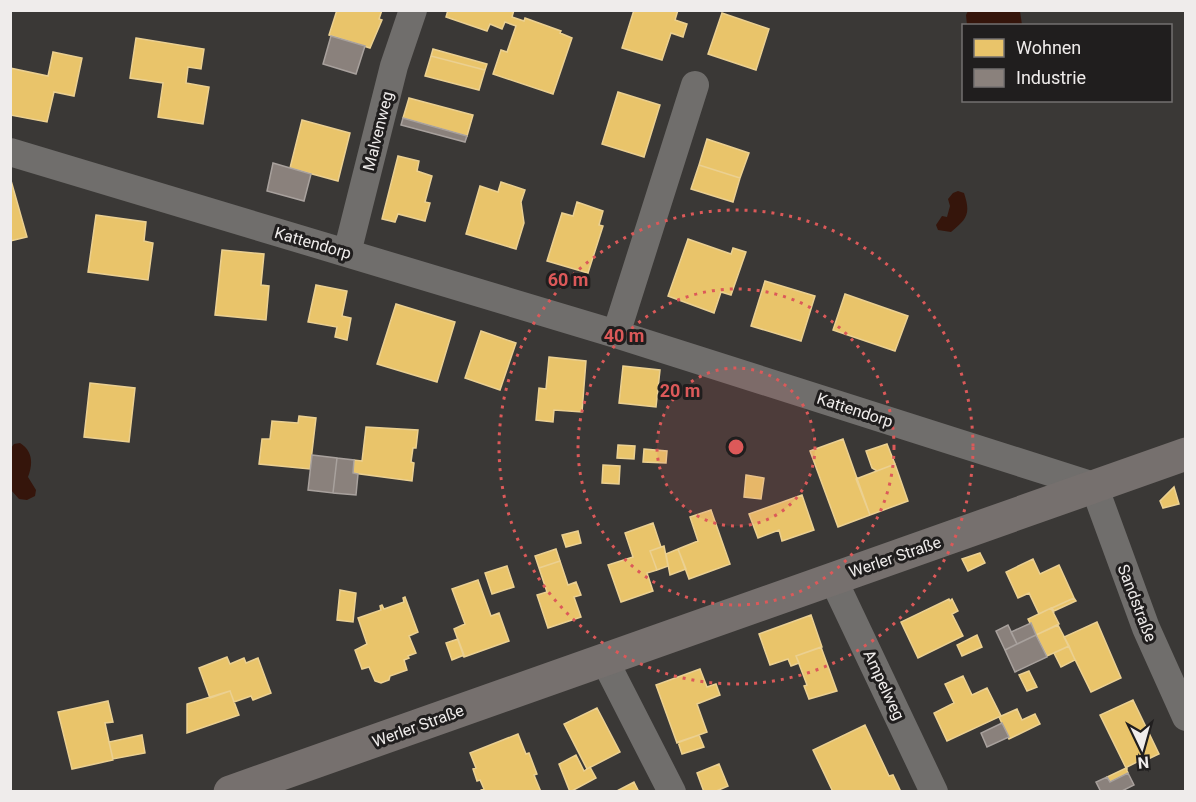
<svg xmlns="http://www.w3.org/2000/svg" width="1196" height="802" font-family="Roboto,sans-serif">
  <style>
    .water { fill: #35150b }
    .homes { fill: #e9c46a; stroke: #ebd091; stroke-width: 1.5 }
    .industry { fill: #8a817c; stroke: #a8a19d; stroke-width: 1.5 }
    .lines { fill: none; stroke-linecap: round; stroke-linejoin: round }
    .street { stroke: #706e6c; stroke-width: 28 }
    .secondary { stroke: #76706e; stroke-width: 33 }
    .ring { fill: none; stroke: #dc5959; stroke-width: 3; stroke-dasharray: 3 6 }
    .labels { text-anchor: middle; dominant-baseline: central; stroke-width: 6; stroke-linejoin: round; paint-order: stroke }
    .street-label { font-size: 16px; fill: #efeceb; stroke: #201e1e }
    .centre { fill: #dc5959; stroke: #201e1e; stroke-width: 3 }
    .ring-label { font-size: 18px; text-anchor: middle; font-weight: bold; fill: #dc5959; stroke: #201e1e; stroke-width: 6; stroke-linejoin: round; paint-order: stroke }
  </style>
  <rect width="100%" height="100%" fill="#3a3836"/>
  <path class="water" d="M968,11H1020L1022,25H967L966,15Z
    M958,191L964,193C971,214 967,219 951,232L938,230L936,225L942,216L947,217L950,206L948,199L953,193Z
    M20,443C33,451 33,464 28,477L36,490L35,496L27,500L19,499L11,490V448L14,444Z"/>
  <path class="homes" d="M337,10H382L379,19L382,20L370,48L329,35Z
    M448,10H514L512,17L524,21L525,18L561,31L560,33L572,38L553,94L493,74L501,50L507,52L516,26L505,22L502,29L490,24L487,31L446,17Z
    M634,10H678L675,20L687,24L683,37L671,33L662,60L622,48Z
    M722,13L769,29L756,70L708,54Z
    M136,38L204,49L201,69L188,67L186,83L209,87L203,124L158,117L163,83L130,78Z
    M433,49L487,64L485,70L431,56Z
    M53,52L82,58L74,96L54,92L47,122L10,115V68L48,76Z
    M431,56L485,70L479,90L425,76Z
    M618,92L660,105L644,157L602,144Z
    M409,98L473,115L467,136L403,118Z
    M302,120L350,133L338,181L290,168Z
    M707,139L749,153L740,178L699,165Z
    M398,156L419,161L417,171L432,176L425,202L430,203L425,221L398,214L395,222L382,219Z
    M699,165L740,178L733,202L691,189Z
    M10,177L27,237L10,241Z
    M501,182L525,190L521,202L524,223L516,249L466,234L480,186L498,192Z
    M577,202L603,211L599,225L603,226L588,273L547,261L562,213L573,216Z
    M96,215L146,222L144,241L153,243L148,280L88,272Z
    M688,239L731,254L733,248L746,252L731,295L721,292L714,313L668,296Z
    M222,250L264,254L261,285L269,286L266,320L215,315Z
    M765,281L815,296L801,341L751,326Z
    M316,285L347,291L342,316L351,318L347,340L335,337L337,327L308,322Z
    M845,294L908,316L895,351L833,330Z
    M396,304L455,322L437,382L377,364Z
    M481,331L516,343L500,390L465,378Z
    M549,357L586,361L582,412L554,410L553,422L536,420L539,388L546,389Z
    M623,366L660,370L656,407L619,403Z
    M90,383L135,388L129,442L84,437Z
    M299,416L316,418L310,469L259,464L262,439H270L272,421L298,423Z
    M366,427L418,430L416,448H413L411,462L414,463L412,481L353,473L354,460L362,461Z
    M843,439L870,515L838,527L810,451Z
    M887,444L895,464L877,471L872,468L866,451Z
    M618,445L635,446L634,459L617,458Z
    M644,449L667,451L666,463L643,462Z
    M895,464L908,501L870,515L856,479Z
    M603,465L620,466L619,484L602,483Z
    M746,475L764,478L761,499L744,497Z
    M1174,487L1179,504L1163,508L1160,501Z
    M802,495L814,530L782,541L779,530L758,538L749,514Z
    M711,510L730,564L689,579L678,549L698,541L690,517Z
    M653,523L661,547L650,551L657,570L647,573L653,591L621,602L608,565L633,557L625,533Z
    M578,531L581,543L566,547L562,535Z
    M664,546L668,566L657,570L650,551Z
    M556,549L560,561L539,568L535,556Z
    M678,549L686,569L670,575L666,554Z
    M980,553L985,563L968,571L962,559Z
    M1033,559L1040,574L1059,565L1074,598L1052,608L1054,613L1051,608L1039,614L1029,593L1018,598L1006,572Z
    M560,561L568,585L576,582L581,595L574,597L581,617L548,628L537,595L547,592L539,568Z
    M507,566L514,587L492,594L485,573Z
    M478,580L491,616L499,613L509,641L464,657L454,629L465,624L452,589Z
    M340,590L356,593L353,622L337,620Z
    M405,597L418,632L409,636L416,653L408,656L409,658L404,660L407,670L390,676L389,680L381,683L375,681L369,667L362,669L355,650L367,644L358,618L381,610L380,606L382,605L384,609L404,602L403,598Z
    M1074,598L1076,601L1054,611L1052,608Z
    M949,599L950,601L952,599L958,611L952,614L963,636L918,658L901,622Z
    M1051,608L1059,624L1036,635L1028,619Z
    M811,615L822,647L796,656L799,663L791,666L788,659L770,665L759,634Z
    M1097,622L1121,678L1091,692L1064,637Z
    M1058,625L1069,646L1047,656L1036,635Z
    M977,635L982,647L962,656L957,645Z
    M458,639L464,655L452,660L446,643Z
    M1069,646L1075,660L1061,667L1054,653Z
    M821,647L837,691L809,699L804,686L807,685L796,656Z
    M227,657L230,664L244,658L246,663L258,658L271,693L253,700L251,696L234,702L230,691L210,698L199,668Z
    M700,669L707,687L716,684L720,695L697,704L707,732L677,743L656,685Z
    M1029,671L1037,687L1027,691L1019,675Z
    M963,676L972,695L987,688L1001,716L947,741L934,713L954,703L945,684Z
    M230,691L239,715L187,733V704Z
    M1133,700L1159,754L1142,762L1141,760L1127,767V770L1100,715Z
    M108,701L113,722L105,723L113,760L72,769L58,712Z
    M597,708L620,752L587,769L564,724Z
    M1017,709L1022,720L1035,714L1040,724L1009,739L999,717Z
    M865,725L889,776L893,775L901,792H833L813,750Z
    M518,734L526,754L529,753L537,774L534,775L541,792H481V790L484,789L480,780L477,781L473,769L476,768L470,753Z
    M142,735L145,753L113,759L109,742Z
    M699,735L704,747L682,754L678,742Z
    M576,755L584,771L590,767L596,778L570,792L559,764Z
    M719,764L728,786L714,792H704L697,773Z
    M1126,768L1128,773L1110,782L1107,777Z
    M634,782L639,792H615Z"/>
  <path class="industry" d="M331,36L365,46L356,74L323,64Z
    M403,118L467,136L465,142L401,125Z
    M273,163L311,174L304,201L267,191Z
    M312,455L337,458L333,493L308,490Z
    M337,458L354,460L353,473L358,474L356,495L333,493Z
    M1031,623L1036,635L1017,644L1011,632Z
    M1008,625L1017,644L1005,650L996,631Z
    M1036,635L1047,657L1015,672L1005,650Z
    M1002,723L1009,737L987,747L981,733Z
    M1128,773L1134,785L1120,792H1101L1096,782L1107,777L1110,782Z"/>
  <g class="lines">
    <path class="street" d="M10,152L616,334L1094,486L1146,628L1186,717
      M347,253L394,66L413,10
      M616,334L695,85
      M833,579L934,792
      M604,659L672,792"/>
    <path class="secondary" d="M230,792L1186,454"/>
  </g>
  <circle cx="736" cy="447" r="79" fill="#dc5959" fill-opacity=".12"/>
  <g class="ring">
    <circle cx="736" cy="447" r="79"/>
    <circle cx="736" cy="447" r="158"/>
    <circle cx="736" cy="447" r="237"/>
  </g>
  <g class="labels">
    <g class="street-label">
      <text transform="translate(378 131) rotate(-76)">Malvenweg</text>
      <text transform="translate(313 243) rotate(16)">Kattendorp</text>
      <text transform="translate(855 410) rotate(18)">Kattendorp</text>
      <text transform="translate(895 557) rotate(-19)">Werler Straße</text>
      <text transform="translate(1137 603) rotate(69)">Sandstraße</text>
      <text transform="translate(884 685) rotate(65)">Ampelweg</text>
      <text transform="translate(418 726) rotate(-20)">Werler Straße</text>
    </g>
  </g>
  <circle cx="736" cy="447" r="9" class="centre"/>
  <g class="ring-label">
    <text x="568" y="286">60 m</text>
    <text x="624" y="342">40 m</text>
    <text x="680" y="397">20 m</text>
  </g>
  <rect width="1196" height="802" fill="none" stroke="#efeceb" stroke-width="24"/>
  <rect x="962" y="24" width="210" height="78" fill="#201e1e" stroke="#737070" stroke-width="1.5"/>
  <rect x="974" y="39" width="30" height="18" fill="#e9c46a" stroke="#737070" stroke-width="1.5"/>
  <text x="1016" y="54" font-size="18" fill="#efeceb">Wohnen</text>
  <rect x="974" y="69" width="30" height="18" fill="#8a817c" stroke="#737070" stroke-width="1.5"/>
  <text x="1016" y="84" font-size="18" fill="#efeceb">Industrie</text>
  <g transform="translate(1142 748) rotate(175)" stroke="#201e1e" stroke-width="4.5" paint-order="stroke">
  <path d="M0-4.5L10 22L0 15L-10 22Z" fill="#efeceb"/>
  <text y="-9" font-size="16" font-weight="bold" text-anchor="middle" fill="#efeceb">N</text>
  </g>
</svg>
